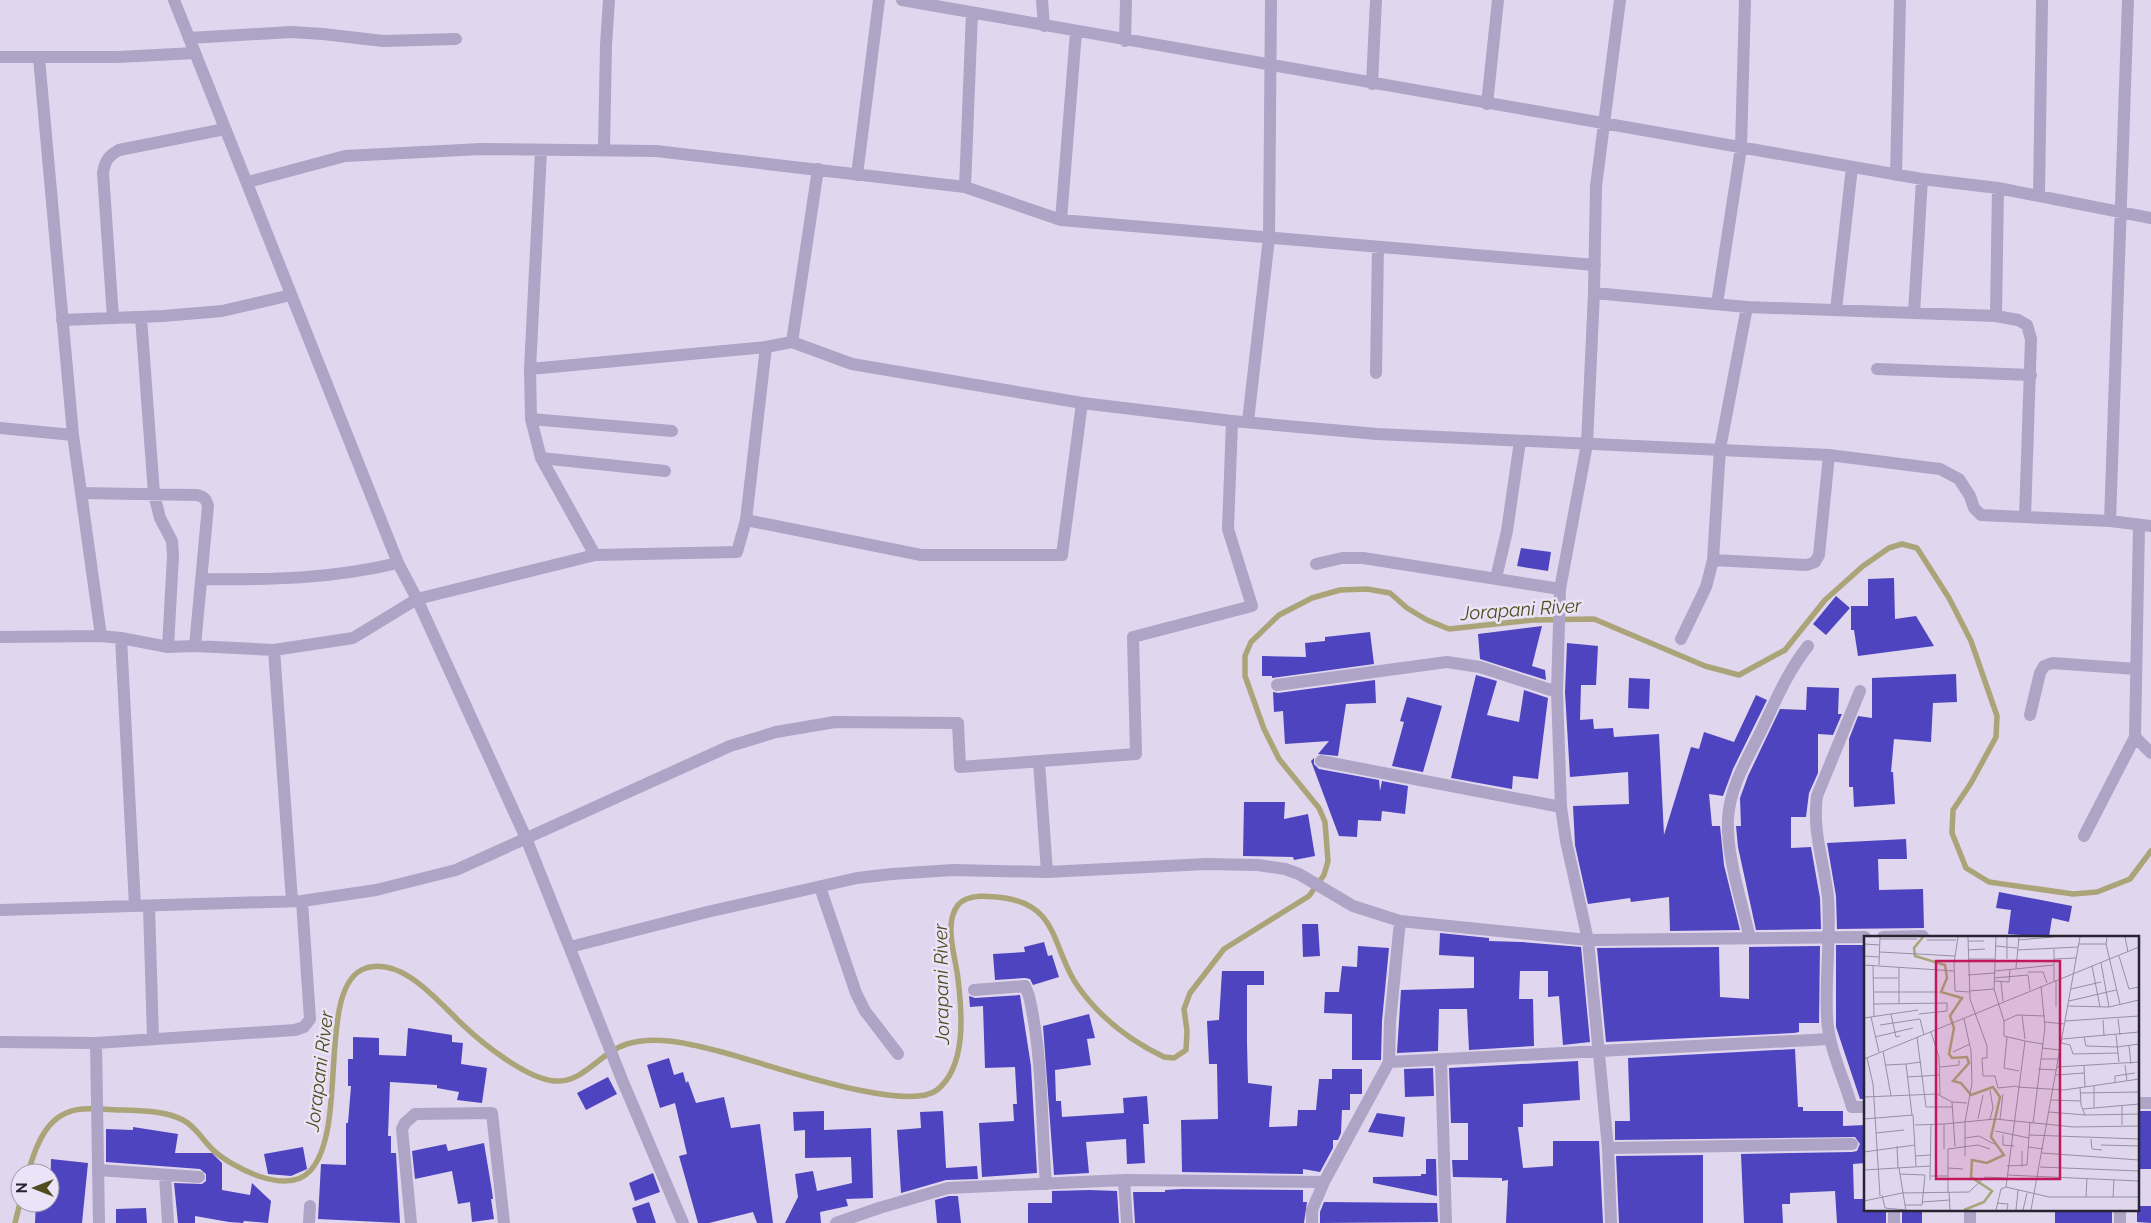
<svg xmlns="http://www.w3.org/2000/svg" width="2151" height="1223" font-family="Raleway,sans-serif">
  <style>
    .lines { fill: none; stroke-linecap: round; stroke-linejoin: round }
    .stream { stroke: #aba478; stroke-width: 5.5 }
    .building { fill: #4e44c0 }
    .minor { stroke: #aea4c6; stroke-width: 12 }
    .tertiary { stroke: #aea4c6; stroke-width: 12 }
    .labels { text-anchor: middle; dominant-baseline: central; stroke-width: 5; stroke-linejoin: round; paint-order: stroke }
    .water-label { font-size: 19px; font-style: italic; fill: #514c1d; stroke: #ebe3f8 }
    .inset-river { fill: none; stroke: #aba478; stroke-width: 2.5 }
    .inset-road { fill: none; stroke: #9690a3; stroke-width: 1 }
    .view { fill: #c2185b; fill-opacity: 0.15; stroke: #c2185b; stroke-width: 2.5 }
    .inset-edge { fill: none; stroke: #272532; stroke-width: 2.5 }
  </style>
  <rect width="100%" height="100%" fill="#e0d7ef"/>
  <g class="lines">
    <path class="stream" d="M28,1173C36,1144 48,1111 83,1109C97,1108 112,1110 125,1110C144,1111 166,1111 183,1120C196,1127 202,1139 212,1149C232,1168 287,1196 310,1171C350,1128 315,984 366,968C404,957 439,1003 463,1025C483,1044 527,1079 555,1081C584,1083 600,1052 627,1044C656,1035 690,1044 718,1051C760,1061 905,1115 937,1090C967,1066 962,1012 958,979C956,958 943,924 958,905C968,893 991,896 1005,898C1054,906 1052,939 1071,975C1076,985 1084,995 1091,1003C1111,1026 1137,1044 1164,1057L1174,1058L1186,1050L1187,1031L1184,1009L1190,993L1224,949L1309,896L1324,875L1328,861L1325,822L1319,808L1279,759L1264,729L1245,676V656L1251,642L1279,615L1312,598L1340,590L1367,589L1390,593L1407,608L1427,620L1449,629L1532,620L1594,619L1705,666L1739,675L1785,650L1825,600L1863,566L1889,548L1902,544L1917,548L1949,598L1971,641L1997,716L1996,737L1971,783L1953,810L1952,833L1966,868L1989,882L2073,894L2097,892L2130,879L2151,851
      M15,1223L20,1203"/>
  </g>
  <path class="building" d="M1521,548L1551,552L1548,571L1517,566Z
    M1894,578L1895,619L1916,616L1934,646L1858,656L1854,630H1851V606H1868V579Z
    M1836,596L1850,608L1826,635L1813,624Z
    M1542,626L1532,666L1545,670L1546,680L1480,659L1478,634Z
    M1370,632L1374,664L1272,678V676H1262V656L1306,657L1305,643L1325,641V637Z
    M1567,643L1598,646L1596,685H1581L1580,720L1593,719L1594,729L1613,728L1614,737L1659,734L1664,835L1691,747L1699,749L1704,732L1734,742L1756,695L1767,700L1733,769L1723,796L1709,794L1712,826H1720L1724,865L1740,930L1670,931L1669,897L1631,902L1630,898L1588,904L1575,845L1573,806L1629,804L1628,772L1570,777L1565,692Z
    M1956,674L1957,702L1933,703L1931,742L1894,739L1891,772H1893L1895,804L1854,807L1853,787H1849V739L1858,716L1872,718V678Z
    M1476,675L1497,681L1487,715L1519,722L1524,690L1548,698L1538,779L1513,776L1512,789L1451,778Z
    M1629,678L1650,679L1649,709L1628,708Z
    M1375,680L1376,703L1346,704L1338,756L1318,754L1329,741L1285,744L1283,711L1274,712L1273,692L1278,693Z
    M1807,687L1839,688L1838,714H1842L1833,735L1818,734V773L1809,793L1806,817H1791V848L1811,847L1820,898L1821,929L1756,930L1738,847L1736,826H1741L1740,798L1748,776L1780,709L1806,710Z
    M1407,697L1442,706L1423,772L1392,766L1404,722L1400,721Z
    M1314,758V764L1319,769L1379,780L1380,791L1382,781L1408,786L1405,814L1382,811L1381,821L1358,820L1357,837L1339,836L1311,761Z
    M1244,802H1285L1284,819L1308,814L1315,856L1294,860L1293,857L1243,856Z
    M1906,839L1907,859H1878L1879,890L1923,889L1924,928L1837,929L1836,896L1827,843Z
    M1999,892L2072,906L2069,922L2052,918L2049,937L2008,934L2011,910L1996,908Z
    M1302,924H1318L1320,956L1303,957Z
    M1440,933L1489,938V941L1522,942L1581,947L1590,1042L1563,1045L1559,996L1548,997V971H1520L1519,999H1533L1534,1046L1469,1050L1467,1009H1439L1438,1051L1397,1053L1401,990L1474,988V957L1439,955Z
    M1044,942L1048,956L1052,955L1059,977L1033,985L1030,979L1025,978L995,980L993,954L1025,952L1024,947Z
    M1836,945H1865V1099H1860L1836,1027Z
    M1358,946L1389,948L1382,1021L1381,1060H1352V1014L1324,1013L1325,992H1339L1342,966L1357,967Z
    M1820,946L1819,1023H1799V1032L1794,1033L1606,1042L1597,948L1719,947L1720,997L1749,999V947Z
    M1222,971H1264V985H1247V1043L1248,1083L1272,1086L1269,1127L1297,1126L1298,1110H1316L1319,1079H1332V1069H1362V1094H1350V1110H1342L1341,1133L1338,1140H1333V1148L1320,1172L1303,1169V1174L1182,1172L1181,1120L1218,1119L1217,1064H1209L1207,1021L1219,1020Z
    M1020,995L1031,1066L1037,1173L982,1177L979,1123L1014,1121L1013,1104H1017L1015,1067L985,1068L983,1006L970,1007L969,996L975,998Z
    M1089,1014L1095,1038L1087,1039L1091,1065L1055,1070L1056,1101H1061L1062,1117L1124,1113L1123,1098L1147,1096L1149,1124H1143L1145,1163L1127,1164L1126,1139L1086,1142L1089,1173L1054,1175L1043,1026Z
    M408,1028L452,1035V1042L463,1043L461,1064L487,1068L482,1103L457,1100L459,1092L437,1088V1085L390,1082L388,1136H391V1153H396L400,1223L318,1219L321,1164L346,1165V1123H348L351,1086H348V1059H353V1037L379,1038V1055L406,1056Z
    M1795,1049L1798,1107H1803V1111H1843V1126L1865,1125V1163L1853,1164L1854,1199H1865V1209H1886V1223H1837L1835,1191L1790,1193V1204H1782L1783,1223H1744L1741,1154L1852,1152L1857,1151L1860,1144L1855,1137L1615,1140V1121H1630L1628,1058Z
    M669,1058L674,1075L683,1072L686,1083L688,1081L696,1103L724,1097L731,1128L760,1124L773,1223H757L753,1212L709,1223H698L679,1156L687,1154L675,1103L660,1108L647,1065Z
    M1578,1061L1580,1100L1523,1104V1127H1518L1523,1168L1553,1166V1141H1599L1603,1223H1506L1508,1180L1502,1181V1178L1453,1177L1452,1160H1468V1123H1451L1449,1068Z
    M1433,1068L1434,1096L1405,1097L1404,1069Z
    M608,1077L617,1094L586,1110L577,1093Z
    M824,1111V1130L871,1128L873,1198L846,1199L848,1206L820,1212L821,1223H785L798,1197L795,1174L813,1171L817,1191L852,1183L851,1157L805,1158V1130L794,1131L793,1112Z
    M943,1111L946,1168L977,1166L978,1179L946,1180L901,1193L897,1130L921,1128L920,1112Z
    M2137,1111H2151V1169H2137Z
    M1377,1113L1405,1117L1403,1137L1368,1132Z
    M133,1127L178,1134L175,1153H212L222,1163V1190L250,1195L252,1183L271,1201L268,1223L244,1221L243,1223L229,1222L195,1216V1223H178L174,1183L202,1184L206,1181V1174L200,1169L106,1162V1129L133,1130Z
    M484,1143L492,1191L493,1199H491L494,1219L472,1222L470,1202L458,1204L452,1171L415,1179L412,1151L446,1144L448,1151Z
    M303,1147L307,1169L291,1176L268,1174L264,1154Z
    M1703,1155V1223H1619L1616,1156Z
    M51,1159L88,1163L82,1223H35L36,1203H50Z
    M1426,1159H1436L1437,1196L1373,1183V1177L1421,1176V1174H1426Z
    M653,1173L660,1192L635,1201L629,1183Z
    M1182,1189L1303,1190V1202H1307L1304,1223H1135L1133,1192H1165V1190Z
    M1090,1190L1117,1191L1119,1223H1028V1203H1052V1191Z
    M949,1196H958L961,1223H937L935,1200Z
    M649,1202L656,1223H637L632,1208Z
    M1324,1202L1437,1203L1438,1222L1320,1223V1212Z
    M2137,1206H2151V1223L2137,1222Z
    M146,1208L147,1223H116V1209Z
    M1902,1209H1922V1223H1902Z
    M2055,1209H2112V1223H2055Z"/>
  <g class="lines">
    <path class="minor" d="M902,0L1922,179L1998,188L2151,218
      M1042,0L1044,26
      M189,38L291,32L323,34L383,41L456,39
      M1125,41L1126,0
      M0,57H118L195,53
      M39,58L73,435L101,636
      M1372,84L1376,0
      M1487,104L1498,0
      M604,149L606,45L609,0
      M541,151L530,369L531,419L541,458L595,555
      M857,175L879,0
      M1896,175L1900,0
      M248,182L345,156L481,149L656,151L965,187L1061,220L1595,265
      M965,187L972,13
      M2039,195L2042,0
      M1061,220L1076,32
      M1594,293L1747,307L1996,316L2018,320L2027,325L2031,339L2025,517
      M1717,304L1741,148L1745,0
      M1836,310L1852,167
      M1914,313L1922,179
      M1996,316L1998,188
      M141,317L154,494L160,518L172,541L173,556L168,647
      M113,318L103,173C105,161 108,156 119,150L225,129
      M62,320L163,316L222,311L291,295
      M792,342L818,169
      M530,369L766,347
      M1877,369L2031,375
      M1376,373L1378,247
      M531,419L672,431
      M1248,421L1269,238L1271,0
      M0,428L73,435
      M541,458L665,471
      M81,493L196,495C204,496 206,499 208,506L195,646
      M746,520L921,555H1062L1082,403
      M2110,521L2128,0
      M2139,526L2135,737L2151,753
      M1713,560L1807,565L1815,562L1819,555L1829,455
      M1316,564L1342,558H1363L1560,589
      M1496,578L1507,531L1520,441
      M203,579C272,580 330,579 398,563
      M0,637L101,636L121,638L168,647L195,646L274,650L353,638L417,599
      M121,638L135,906
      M1681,639L1706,587L1713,560L1720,449L1747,307
      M274,650L292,901
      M1277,685L1447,662L1480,667L1557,692
      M1860,691L1817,796C1812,831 1824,862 1828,897C1831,937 1825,976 1827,1016C1828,1047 1844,1078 1852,1107H1865
      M2030,715L2040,673L2044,666L2052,663L2136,669
      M1321,761L1561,807
      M1039,762L1047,872
      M2084,836L2135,737
      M820,887L856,993L865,1011L898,1054
      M149,906L153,1039
      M0,910L302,901L376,890L456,870L730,746L776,732L835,722L958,723L960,767L1136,754L1133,637L1252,606L1228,529L1232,421
      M1883,937L1923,936
      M1750,939C1742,902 1726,856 1728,818C1730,786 1748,758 1762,729C1776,700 1788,671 1808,646
      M570,947L707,912L857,878L892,874L953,870L1047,872L1206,864L1258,865L1285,869L1299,874L1353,906L1400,921L1588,940L1865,937
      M974,990L1025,986L1029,996C1043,1057 1041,1121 1046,1184
      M0,1042L96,1043L295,1030L304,1027L310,1019L302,901
      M96,1043L99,1223
      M1441,1060L1446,1223
      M1389,1062L1830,1039
      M2137,1103H2151
      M1608,1148L1588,940L1566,841L1561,807L1557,692L1560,589L1587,444L1594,293L1596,186L1620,0
      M98,1170L199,1177
      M165,1175L168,1223
      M1124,1180L1127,1223
      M1894,1209V1223
      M1970,1209V1223
      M309,1223L310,1206
      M411,1223L402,1129L405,1123L415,1114L492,1113L504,1223
      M836,1223L879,1208L948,1188L1124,1180L1324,1182
      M1312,1223V1210L1324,1182L1389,1062L1390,1022L1400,921
      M1611,1223L1608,1148L1852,1144
      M2120,1223V1209"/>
    <path class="tertiary" d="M174,0L398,563L417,599L526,838L623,1082L683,1223
      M417,599L595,555L737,552L746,520L766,347L792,342L852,364L1082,403L1232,421L1377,434L1829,455L1940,469L1959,479L1970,496L1974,508L1981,515L2110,521L2151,526"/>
  </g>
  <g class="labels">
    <g class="water-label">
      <text transform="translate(1521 609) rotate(-4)">Jorapani River</text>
      <text transform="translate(941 984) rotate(-91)">Jorapani River</text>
      <text transform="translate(319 1071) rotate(-83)">Jorapani River</text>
    </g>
  </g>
  <g transform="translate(1864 936)">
    <rect width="275" height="275" fill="#e0d7ef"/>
    <path class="inset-river" d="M59,1L50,12L51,20L81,29L83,42L77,56L98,62L86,80L90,92L85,118L88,122L103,121L105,127L89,145L97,147L107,159L129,151L136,161L127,201L140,219L123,227L108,224L107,241L128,255L120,266L100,274"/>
    <path class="inset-road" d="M94,1L90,27L91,55L105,56M104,1L106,63L123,110V122H118L119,140H131L134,152L153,150M132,1L130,53L140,85V100L161,105L142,251M261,1L264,16M16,3H53M63,4H92M154,4L189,1M104,5H120M0,8L16,9M215,8H242L243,1M242,8L256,68M132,10L153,12M190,13V45M104,14L121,13M153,14L214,11M16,16L91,20M0,20L15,21M255,20L265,53L275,51M104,23H131M143,23V1M190,23L212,22M237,27L245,71M0,29L90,35M15,29L16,1M9,30L10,81M228,30L236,71M35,31V68M152,32L155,1M131,35L190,29M164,36H179L183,47M104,39L131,37M164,39L166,54M9,42H34M130,42L164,39M130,45L145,46L146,33M137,46L139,65M207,53L237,46M105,55L130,53M9,56H74M205,65L252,54M9,68L83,67V75L55,78M204,70L245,71L275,64M192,71V44M27,78L32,101L36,100M158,79L161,103M7,81L15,116M0,82L54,74M56,83L60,99M100,83L107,115L108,147L101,186V220M254,83L256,99M239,84L240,100M140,85L153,79L181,80M201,85L275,80M181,86L201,88M16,89L56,83M67,96L75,121L76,159M252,99L255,126M11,101L49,92M53,101L62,171H88M143,101L140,132L155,135M220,101L222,110L253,111L275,108M198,103L275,96M161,105L179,108M197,107L206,109L209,118L254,117M265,110L267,128M178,112L196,114M19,115L27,160M89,116L106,108M3,122L9,148L16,260M0,123L275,11M177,123H194M22,129L42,128M261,129L263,145M220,130L221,151M76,131L95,129V124M193,131L275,126M174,133L193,134M192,139L220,137M43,141L76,139M251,147V140L271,137M230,149V172M153,151L200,154L275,143M216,151L217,169L221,179M216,157L275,156M0,161L73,158L88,166L103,167M187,164L217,165M88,166L91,210M258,169V189M219,173L275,168M185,176L221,179L275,178M48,179L42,128L57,126M0,183L49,179L52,230M114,183L119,159M126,183L129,172L126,154M136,183L139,158M169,187L181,91L177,50M80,188L131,183L210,191L275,190M51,189L80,188V213M131,195L165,202M12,197L40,194M139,199V209L150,210M165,199L275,203M101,202L115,200L130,208M227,203L228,213L238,214M237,209L275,210M33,210L34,232M164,211L179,213M0,216L51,209M178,217L275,224M51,220L67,219M143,230L163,229L166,186M158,231V215M176,231L275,235M35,232L41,269M84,232L99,233M0,234L66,230M36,238L61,239L58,269H41L42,274M143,239L275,245M67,240H84M66,244L67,188M142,251L185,261H275M84,256V213L114,209L126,213M85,256L86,274M18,259L21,272L42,274M222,261L223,242M249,261L250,244M0,265L38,257L105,256L121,241L142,242M58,266L86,264M133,267L144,268L143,274M132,274L137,253L142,251M152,274L154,254M159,274L163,257M167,274L216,1"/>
    <path class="view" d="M72,25H196V243H72Z"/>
    <rect width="275" height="275" class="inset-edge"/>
  </g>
  <g transform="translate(35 1188) rotate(270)"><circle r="24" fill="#ebe3f8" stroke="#9d97a9"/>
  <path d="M0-4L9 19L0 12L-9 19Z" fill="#514c1d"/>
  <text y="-8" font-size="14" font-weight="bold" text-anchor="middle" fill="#272532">N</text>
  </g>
</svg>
